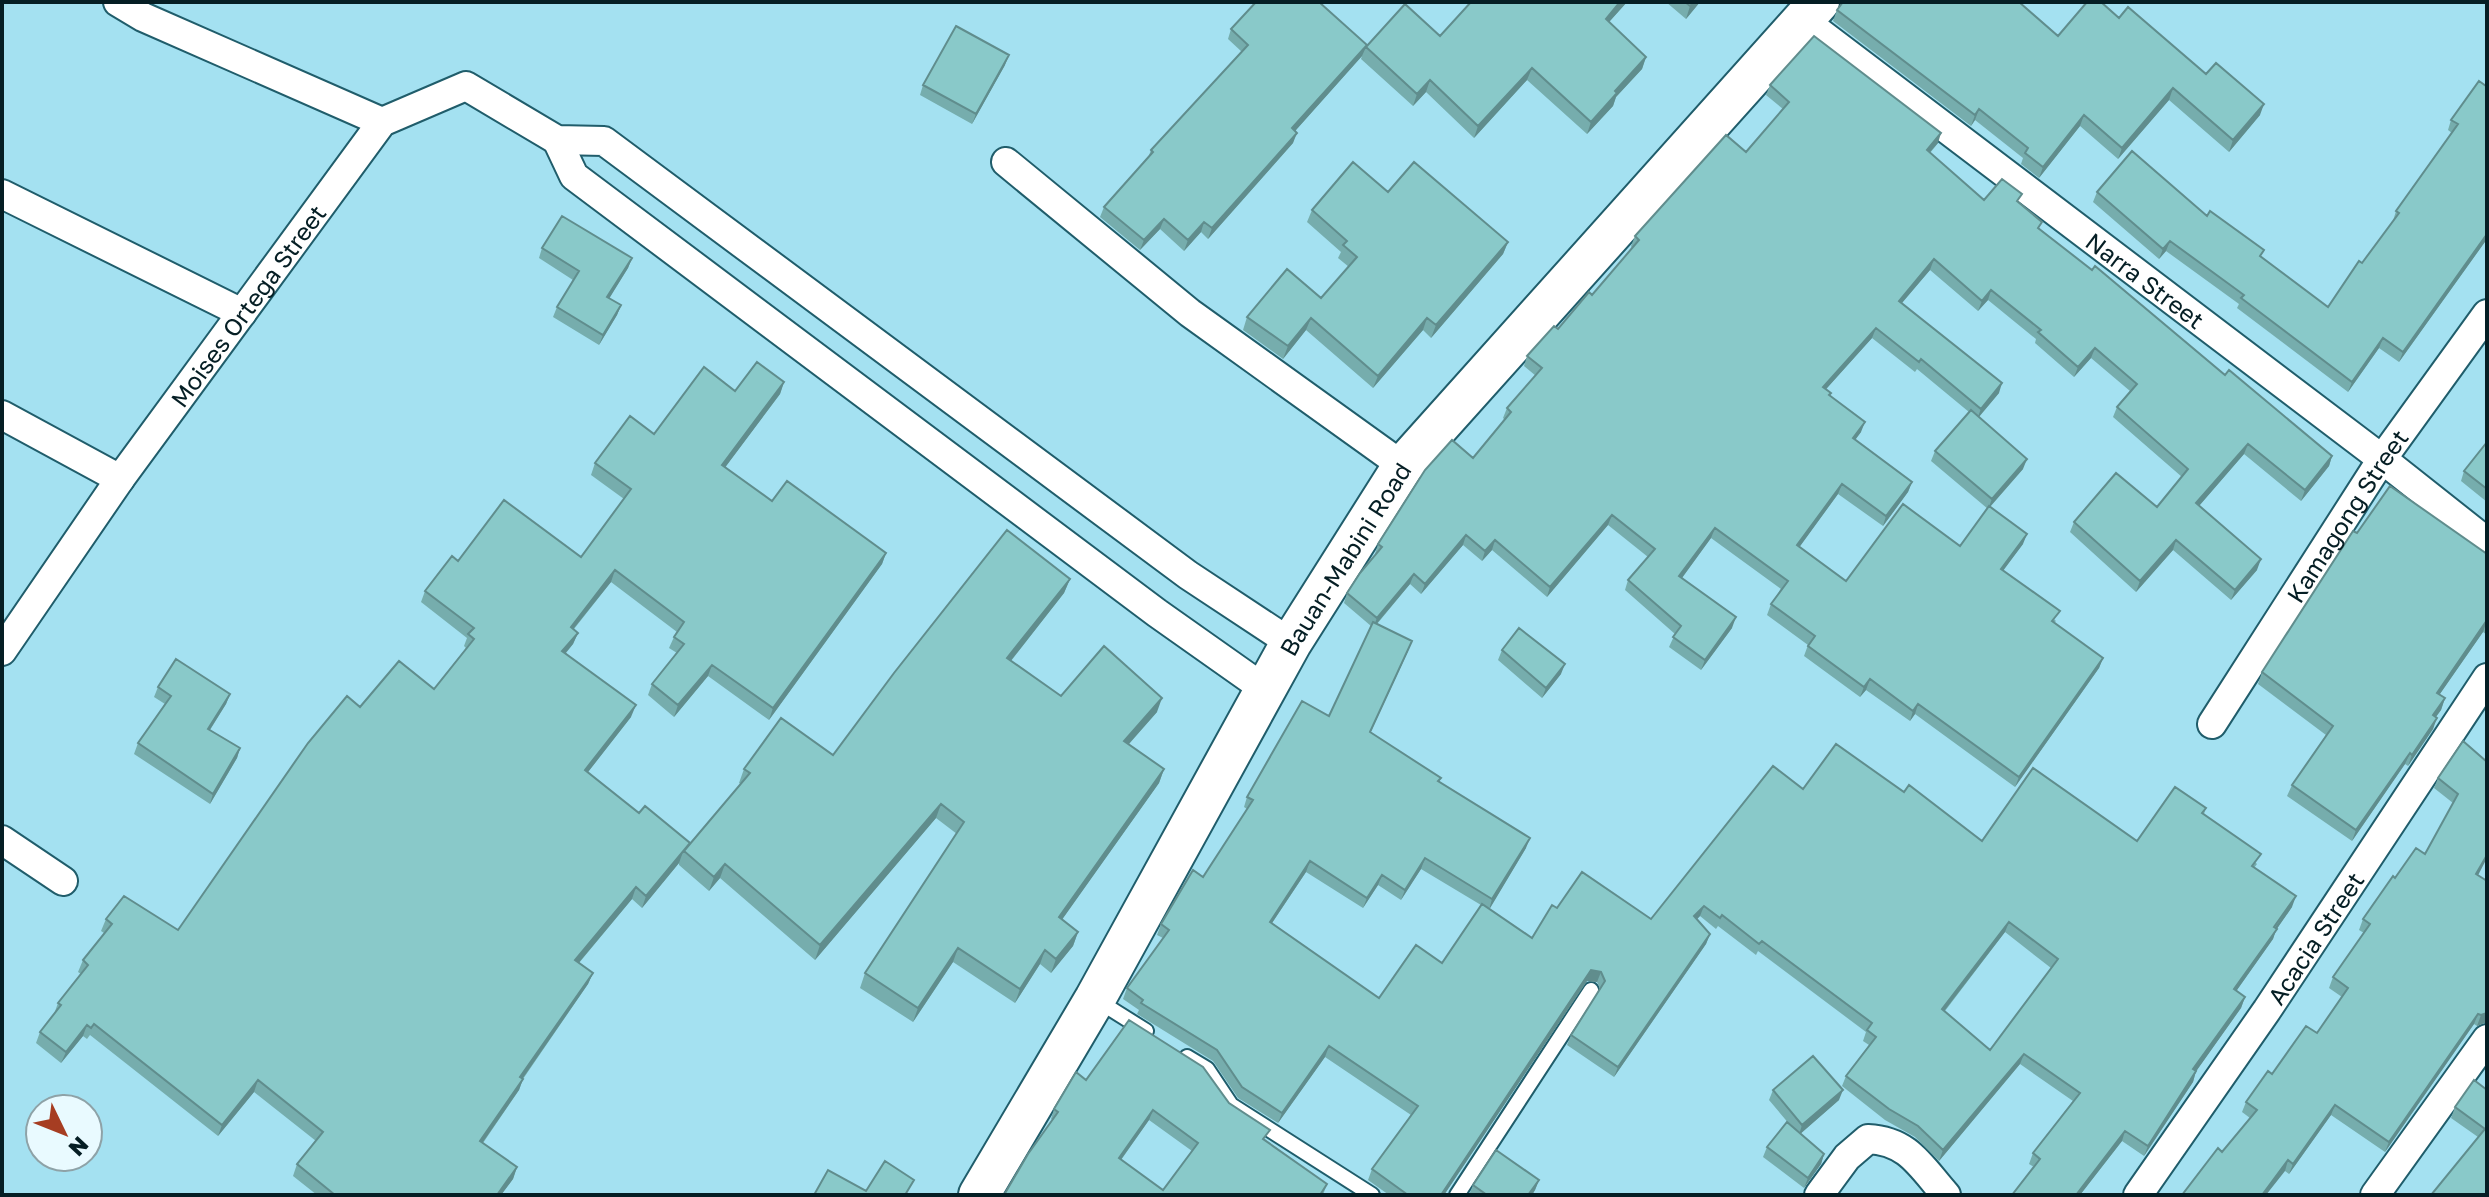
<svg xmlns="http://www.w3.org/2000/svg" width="2489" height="1197" font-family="'Golos Text',sans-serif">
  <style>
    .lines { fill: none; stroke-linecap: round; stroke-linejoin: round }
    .lane-casing { stroke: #205d6b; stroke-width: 18 }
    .street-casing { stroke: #205d6b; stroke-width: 32 }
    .secondary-casing { stroke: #205d6b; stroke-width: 44 }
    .lane { stroke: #fff; stroke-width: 14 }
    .street { stroke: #fff; stroke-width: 28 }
    .secondary { stroke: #fff; stroke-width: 40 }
    .wall { fill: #76adad; fill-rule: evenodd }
    .shaded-wall { fill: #608d8d }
    .building { fill: #89c9c9; stroke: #608d8d; stroke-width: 2; fill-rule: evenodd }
    .labels { text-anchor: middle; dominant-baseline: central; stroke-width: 6; stroke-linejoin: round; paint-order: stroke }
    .street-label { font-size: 24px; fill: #051e24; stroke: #e9faff }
  </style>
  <rect width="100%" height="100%" fill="#a4e1f1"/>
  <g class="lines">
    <defs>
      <path id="lane" d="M1095,999L1146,1031
        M1187,1057L1207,1069L1231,1105L1372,1195
        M1457,1195L1591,990"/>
      <g id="street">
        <path d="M118,2L143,17L382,122"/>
        <path id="s1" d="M1803,20L2382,459L2487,542"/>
        <path d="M557,140L574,176L1157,613L1266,690"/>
        <path d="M1006,162L1190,313L1403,466"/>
        <path d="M2,194L242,313"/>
        <path d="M2,415L120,479"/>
        <path id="s2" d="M2,651L120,479L382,122L466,86L557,140L604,141L1188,575L1291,643"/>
        <path id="s3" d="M2212,724L2382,459L2487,314"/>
        <path d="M2,840L63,881"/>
        <path d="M1819,1195L1847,1157L1868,1139C1909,1141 1921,1167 1946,1195"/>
        <path id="s4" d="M2138,1195L2267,1010L2487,678"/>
        <path d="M2375,1195L2487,1039"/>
      </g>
      <g id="secondary">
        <path id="s5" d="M979,1195L1095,999L1291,643L1403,466L1819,2"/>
      </g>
    </defs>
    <use href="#lane" class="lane-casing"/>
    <use href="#street" class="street-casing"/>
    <use href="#secondary" class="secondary-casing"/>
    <use href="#lane" class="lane"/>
    <use href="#street" class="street"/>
    <use href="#secondary" class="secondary"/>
  </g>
  <path class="wall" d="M1471,2H1627L1609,22L1646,57L1642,69L1616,97L1613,106L1587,134L1527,80L1474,138L1426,92L1413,106L1361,59L1362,56L1295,131L1293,143L1208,239L1201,232L1184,251L1160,229L1140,250L1100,217L1104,207L1148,158L1151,150L1242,52L1228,39L1231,29L1367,45L1440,36Z
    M1666,2H1700L1686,19Z
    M1837,10L2058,36L2119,18L2206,74L2260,115L2229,152L2169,100L2118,159L2080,126L2039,178L2021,164L2023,158L1975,120L1971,126L1833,21Z
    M1005,65L972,124L920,95L923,85Z
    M2487,84V239L2399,362L2379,348L2348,392L2237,308L2239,304L2166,251L2159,259L2093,202L2097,192L2207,216L2328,307L2362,263L2393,221L2396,211L2452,133L2448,130L2451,120Z
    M1770,85L1938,143L1930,153L1984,200L2019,202L2040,229L2225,375L2332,456L2329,466L2301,501L2244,454L2199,506L2257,570L2231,600L2173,550L2136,592L2070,532L2074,522L2157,507L2182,477L2113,417L2117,407L2130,391L2091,358L2074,377L2035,343L2036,339L1988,300L1978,311L1930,270L1902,303L1999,393L1979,417L2023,469L1990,507L2023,544L2003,570L2056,621L2054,623L2103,658L2099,668L2015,787L1915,714L1910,721L1866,690L1860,697L1804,656L1808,645L1767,615L1771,604L1781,589L1711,538L1682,578L1732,628L1701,670L1669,647L1675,634L1625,590L1628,580L1648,557L1608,525L1547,597L1492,550L1482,561L1463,545L1421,594L1410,584L1377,624L1408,651L1370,732L1441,778L1439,782L1526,848L1489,909L1532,938L1557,908L1651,919L1803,789L1904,792L1982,841H2137L2206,808L2204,814L2257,864L2254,868L2292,907L2276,930L2273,939L2236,991L2245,997L2241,1008L2196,1071L2193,1082L2144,1156L2122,1141L2080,1195H2012L2034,1167L2029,1164L2033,1153L2073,1101L2020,1064L1939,1161L1915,1137L1885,1120L1842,1086L1846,1076L1869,1045L1863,1041L1866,1032L1758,951L1756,955L1718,926L1716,929L1700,916L1697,919L1710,934L1706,944L1614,1077L1567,1045L1571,1035L1600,989L1597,982L1587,981L1444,1195H1389L1368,1180L1372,1169L1411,1115L1325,1057L1278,1123L1238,1098L1213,1061L1137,1014L1139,1010L1123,999L1127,988L1163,938L1157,935L1161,924L1203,877L1247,809L1244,807L1247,797L1329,716L1371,626L1344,603L1347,593L1376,555L1375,554L1378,544L1473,458L1505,420L1503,418L1507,408L1536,376L1524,366L1527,356L1558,329L1592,295L1632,248L1631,246L1635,236L1746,152L1783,109L1766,95ZM1872,338L1915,372L1917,369L1969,412L1935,451L1931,461L1988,509L1960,546L1846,581L1799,547L1838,494L1883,526L1908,492L1912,482L1855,440L1861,432L1830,395L1831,393L1826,389ZM1421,869L1481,905L1442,963L1379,998L1272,923L1306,872L1363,908L1378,885L1401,900ZM2005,932L2051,968L1990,1050L1945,1011Z
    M1388,192L1508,242L1503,254L1431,338L1423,330L1373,388L1306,330L1283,359L1243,330L1247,317L1321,298L1349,267L1338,258L1341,252L1307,222L1312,210Z
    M542,248L632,258L628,268L609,298L621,305L617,315L599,345L553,317L557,307L573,280L539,258Z
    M784,382L780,394L725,467L772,501L886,553L882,564L769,720L708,676L674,717L648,695L652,684L677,653L669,648L674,637L677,632L611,582L574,629L578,633L573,644L566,653L631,717L588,772L639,813L690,843L741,784L739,783L744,769L833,755L1070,579L1064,593L1011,661L1061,696L1157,712L1129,744L1164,769L1159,783L1062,919L1078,932L1073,946L1051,973L1040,964L1015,1003L953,962L913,1022L860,988L865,973L957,834L936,818L815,960L720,878L709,891L679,865V863L642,908L632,899L579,963L593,973L588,984L523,1079L519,1090L483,1143L517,1167L513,1179L501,1195H317L293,1176L297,1164L316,1141L254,1092L218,1136L90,1035L87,1039L83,1036L61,1063L36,1043L40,1032L54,1014L58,1003L81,974L78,972L83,960L104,933L101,931L106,919L178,930L360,707L434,689L466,648L464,646L467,638L421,602L425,591L458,561L581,557L624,499L591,475L595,463L654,434Z
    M2487,442V502L2461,481L2464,471Z
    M2357,533L2487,554V635L2483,632L2439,695L2445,698L2441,710L2436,717L2433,729L2408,766L2405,764L2352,841L2287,796L2292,785L2326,735L2258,684L2262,672Z
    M1502,650L1561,674L1542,698L1498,660Z
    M158,687L230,694L226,704L210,730L240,748L237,758L210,804L134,754L138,743L165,704L154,697Z
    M2463,741L2478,875L2487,1022L2477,1026L2474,1024L2385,1152L2331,1115L2289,1174L2285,1171L2222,1152L2250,1118L2242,1112L2246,1102L2272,1074L2317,1033L2342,997L2329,988L2333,977L2364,933L2359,930L2363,919L2395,878L2425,854L2453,803L2434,788L2438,778Z
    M1086,1080L1229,1103L1266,1140L1327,1184L1323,1195H1004L1053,1120L1051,1119L1054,1109ZM1149,1120L1192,1151L1163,1190L1121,1160Z
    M1773,1090L1839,1100L1800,1134L1824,1154L1821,1164L1804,1188L1763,1157L1767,1147L1790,1125L1769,1100Z
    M2487,1090V1195L2478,1137L2451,1118L2455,1107Z
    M1539,1180L1535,1190L1532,1195H1469L1473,1185Z"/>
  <path class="shaded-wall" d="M1620,2H1627L1601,31L1606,19Z
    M1694,2H1700L1686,19L1690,6Z
    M1366,47L1362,56L1288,139L1292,128Z
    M1009,55L1005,65L972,124L976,114Z
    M1646,57L1642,69L1616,97L1613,106L1587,134L1591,122L1615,91Z
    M1532,68L1527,80L1474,138L1478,126Z
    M1430,80L1426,92L1413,106L1417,94Z
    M2173,88L2169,100L2118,159L2122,148Z
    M2264,104L2260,115L2229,152L2233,140Z
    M1979,109L1975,120L1971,126L1975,115Z
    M2084,115L2080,126L2039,178L2043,167Z
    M1297,133L1293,143L1208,239L1212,228Z
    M1941,133L1938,143L1923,160L1927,150Z
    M1164,219L1160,229L1140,250L1144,240Z
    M1204,222L1201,232L1184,251L1188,240Z
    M2487,234V239L2399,362L2403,352Z
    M2170,241L2166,251L2159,259L2163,249Z
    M1508,242L1503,254L1431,338L1436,325Z
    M632,258L628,268L604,307L607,297Z
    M1934,259L1930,270L1895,311L1899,301Z
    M1991,290L1988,300L1978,311L1982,301Z
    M621,305L617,315L599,345L603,335Z
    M1311,318L1306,330L1283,359L1288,346Z
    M1427,318L1423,330L1373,388L1378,376Z
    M1876,328L1872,338L1819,397L1823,387Z
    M2383,338L2379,348L2348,392L2352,382Z
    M2095,348L2091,358L2074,377L2078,367Z
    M784,382L780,394L718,477L722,465Z
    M2002,383L1999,393L1977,419L1981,409Z
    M1865,422L1861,432L1849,448L1853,438Z
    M2248,444L2244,454L2192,514L2196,503Z
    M2332,456L2329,466L2301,501L2305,490Z
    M2027,459L2023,469L1988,509L1992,499Z
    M1912,482L1908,492L1883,526L1886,516Z
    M1842,484L1838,494L1793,556L1797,545Z
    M1612,515L1608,525L1547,597L1550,587Z
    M1715,528L1711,538L1676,586L1679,576Z
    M2027,534L2023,544L1997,579L2001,569Z
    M1466,535L1463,545L1421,594L1425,584Z
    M1495,540L1492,550L1482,561L1485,551Z
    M2176,540L2173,550L2136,592L2140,581Z
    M886,553L882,564L769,720L773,708Z
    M2261,559L2257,570L2231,600L2235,590Z
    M615,570L611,582L566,638L571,627Z
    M1414,574L1410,584L1373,628L1377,618Z
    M1070,579L1064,593L1002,672L1007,658Z
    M1736,617L1732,628L1701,670L1705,660Z
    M2487,620L2483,632L2433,704L2437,693Z
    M578,633L573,644L558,662L562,651Z
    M1412,641L1408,651L1366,742L1370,732Z
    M2103,658L2099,668L2015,787L2019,777Z
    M1565,664L1561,674L1542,698L1546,688Z
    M712,665L708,676L674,717L678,705Z
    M1870,679L1866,690L1860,697L1864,687Z
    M230,694L226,704L204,739L208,729Z
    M1162,698L1157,712L1119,755L1124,741Z
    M2445,698L2441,710L2429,726L2433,715Z
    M1918,704L1915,714L1910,721L1913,711Z
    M636,705L631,717L581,781L585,770Z
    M2437,718L2433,729L2408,766L2412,755Z
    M240,748L237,758L210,804L213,794Z
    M2410,753L2405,764L2352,841L2356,830Z
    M1164,769L1159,783L1054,931L1059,917Z
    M941,804L936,818L815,960L820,945Z
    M1530,838L1526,848L1489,910L1492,899Z
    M683,852L679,863L642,908L646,896Z
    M2487,855V858L2473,885L2476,874Z
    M1425,858L1421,869L1401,900L1405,890Z
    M1310,861L1306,872L1266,932L1270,922Z
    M725,864L720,878L709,891L714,877Z
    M1382,875L1378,885L1363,908L1367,898Z
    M636,887L632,899L571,972L575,960Z
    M2296,896L2292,907L2276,930L2273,939L2230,1000L2234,989Z
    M1704,906L1700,916L1690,926L1694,916Z
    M2009,922L2005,932L1938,1019L1942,1009Z
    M1078,932L1073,946L1051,973L1056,959Z
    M1710,934L1706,944L1614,1077L1618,1067Z
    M958,948L953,962L913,1022L918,1008Z
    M1045,950L1040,964L1015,1003L1020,989Z
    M1591,970L1601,972L1597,982L1587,981L1444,1195H1441Z
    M593,973L588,984L516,1088L520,1077Z
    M2245,997L2241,1008L2190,1080L2193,1069Z
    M2487,1013V1022L2477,1026L2481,1015Z
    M2478,1014L2474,1024L2385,1152L2389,1142Z
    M87,1025L83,1036L61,1063L66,1052Z
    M1329,1046L1325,1057L1278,1123L1282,1113Z
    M2024,1054L2020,1064L1939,1161L1943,1150Z
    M2196,1071L2193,1082L2144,1156L2148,1146Z
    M523,1079L519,1090L476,1152L480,1141Z
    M258,1080L254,1092L218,1136L222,1125Z
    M1843,1090L1839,1100L1799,1135L1802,1125Z
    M2335,1105L2331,1115L2289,1174L2293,1164Z
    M1153,1110L1149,1120L1115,1168L1119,1158Z
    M2125,1131L2122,1141L2080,1195H2076Z
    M1824,1154L1821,1164L1804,1188L1808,1178Z
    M2288,1160L2285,1171L2266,1195H2262Z
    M517,1167L513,1179L501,1195H497Z
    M1539,1180L1535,1190L1532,1195H1528Z"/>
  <path class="building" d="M1256,2H1319L1367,45L1292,128L1297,133L1212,228L1204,222L1188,240L1164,219L1144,240L1104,207L1153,152L1151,150L1248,45L1231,29Z
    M1471,2H1620L1606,19L1646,57L1615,91L1617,93L1591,122L1532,68L1478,126L1430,80L1417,94L1366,47L1405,4L1440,36Z
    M1685,2H1694L1690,6Z
    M1843,2H2019L2058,36L2087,2H2101L2119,18L2128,7L2206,74L2216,63L2264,104L2233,140L2173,88L2122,148L2084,115L2043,167L2025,153L2028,148L1979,109L1975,115L1837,10Z
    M956,26L1009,55L976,114L923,85Z
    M1814,36L1941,133L1927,150L1984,200L2002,179L2022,194L2017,201L2042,222L2038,228L2092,270L2095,266L2225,375L2229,370L2332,456L2305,490L2248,444L2196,503L2261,559L2235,590L2176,540L2140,581L2074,522L2116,473L2157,507L2188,469L2117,407L2137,384L2095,348L2078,367L2038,332L2041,330L1991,290L1982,301L1934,259L1899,301L2002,383L1981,409L1921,359L1919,362L1876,328L1823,387L1831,393L1829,395L1865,422L1853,438L1912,482L1886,516L1842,484L1797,545L1846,581L1903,504L1960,546L1989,506L2027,534L2001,569L2060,611L2052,621L2103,658L2019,777L1918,704L1913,711L1870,679L1864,687L1808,646L1815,636L1771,604L1788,581L1715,528L1679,576L1736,617L1705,660L1673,637L1681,626L1628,580L1655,549L1612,515L1550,587L1495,540L1485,551L1466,535L1425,584L1414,574L1377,618L1347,593L1360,573L1382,547L1378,544L1425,470L1452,440L1473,458L1511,412L1507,408L1542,368L1527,356L1554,326L1558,329L1589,292L1592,295L1639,240L1635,236L1726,135L1746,152L1789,102L1770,85Z
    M2479,81L2486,86L2487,84V234L2403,352L2383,338L2352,382L2241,298L2244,295L2170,241L2163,249L2097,192L2132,151L2207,216L2210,211L2264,250L2260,256L2328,307L2359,261L2362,263L2399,213L2396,211L2458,124L2451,120Z
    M1353,162L1388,192L1414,162L1508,242L1436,325L1427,318L1378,376L1311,318L1288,346L1247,317L1287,269L1321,298L1357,257L1343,245L1347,241L1312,210Z
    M562,216L632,258L607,297L621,305L603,335L557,307L579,271L542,248Z
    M757,362L784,382L722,465L772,501L787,481L886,553L773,708L712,665L678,705L652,684L684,644L674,637L684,622L615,570L571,627L578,633L562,651L636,705L585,770L639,813L645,806L690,843L646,896L636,887L575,960L593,973L520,1077L523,1079L480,1141L517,1167L497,1195H335L297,1164L323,1132L258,1080L222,1125L94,1024L91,1028L87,1025L66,1052L40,1032L61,1005L58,1003L88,965L83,960L112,924L106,919L124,896L178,930L308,743L347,696L360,707L399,661L434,689L474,639L468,634L474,628L425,591L452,556L458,561L504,500L581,557L631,489L595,463L630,416L654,434L704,367L735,391Z
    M1971,410L2027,459L1992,499L1935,451Z
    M2487,442V489L2464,471Z
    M2390,486L2487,554V620L2437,693L2445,698L2433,715L2437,718L2412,755L2410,753L2356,830L2292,785L2333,726L2262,672L2353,531L2357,533Z
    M1007,530L1070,579L1007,658L1061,696L1104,646L1162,698L1124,741L1164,769L1059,917L1078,932L1056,959L1045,950L1020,989L958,948L918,1008L865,973L964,822L941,804L820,945L725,864L714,877L684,851L750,773L744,769L781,718L833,755L894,673Z
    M1373,622L1412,641L1370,732L1441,778L1438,781L1530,838L1492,899L1425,858L1405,890L1382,875L1367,898L1310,861L1270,922L1379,998L1416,945L1442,963L1482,904L1532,938L1552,905L1557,908L1582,872L1651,919L1773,766L1803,789L1836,744L1904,792L1909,785L1982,841L2033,768L2137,841L2175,787L2206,808L2202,813L2261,854L2252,866L2296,896L2274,927L2277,929L2234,989L2245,997L2193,1069L2196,1071L2148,1146L2125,1131L2076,1195H2012L2040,1159L2033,1153L2080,1093L2024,1054L1943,1150L1918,1126L1889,1109L1846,1076L1876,1037L1867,1030L1872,1023L1762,941L1759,944L1722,915L1720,918L1704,906L1694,916L1710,934L1618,1067L1571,1035L1605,981L1601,972L1591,970L1441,1195H1408L1372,1169L1418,1106L1329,1046L1282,1113L1242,1087L1217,1050L1141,1003L1143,1000L1127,988L1169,930L1161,924L1193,870L1203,877L1253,800L1247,797L1302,701L1329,716ZM2009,922L2058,959L1990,1050L1942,1009Z
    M1519,628L1565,664L1546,688L1502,650Z
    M176,659L230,694L208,729L240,748L213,794L138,743L171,696L158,687Z
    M2463,741L2487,762V855L2476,874L2487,881V1013L2481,1015L2478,1014L2389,1142L2335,1105L2293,1164L2288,1160L2262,1195H2182L2218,1148L2222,1152L2257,1110L2246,1102L2268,1071L2272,1074L2306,1026L2317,1033L2348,988L2333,977L2370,924L2363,919L2393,876L2395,878L2416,848L2425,854L2458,794L2438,778Z
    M1129,1020L1203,1067L1229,1103L1270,1130L1263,1139L1327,1184L1320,1195H1004L1028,1154L1058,1112L1054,1109L1076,1072L1086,1080ZM1153,1110L1198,1143L1163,1190L1119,1158Z
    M1813,1056L1843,1090L1802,1125L1773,1090Z
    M2474,1080L2487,1090V1195H2431L2485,1129L2455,1107Z
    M1787,1122L1824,1154L1808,1178L1767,1147Z
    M1496,1150L1539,1180L1528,1195H1487L1473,1185Z
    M885,1161L914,1180L905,1195H814L828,1170L866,1191Z"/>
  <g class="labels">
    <g class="street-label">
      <text stroke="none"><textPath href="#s1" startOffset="430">Narra Street</textPath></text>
      <text stroke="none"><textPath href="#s2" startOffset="424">Moises Ortega Street</textPath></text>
      <text stroke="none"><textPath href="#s3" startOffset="248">Kamagong Street</textPath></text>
      <text stroke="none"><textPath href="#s5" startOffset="734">Bauan-Mabini Road</textPath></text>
      <text stroke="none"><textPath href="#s4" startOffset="312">Acacia Street</textPath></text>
    </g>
  </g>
  <rect width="2489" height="1197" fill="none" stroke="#051e24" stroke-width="8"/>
  <g transform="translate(64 1133) rotate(133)"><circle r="38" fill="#e9faff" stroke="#8ea2a7" stroke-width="2"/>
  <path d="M0-6L14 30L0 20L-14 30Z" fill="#a63d22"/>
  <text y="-12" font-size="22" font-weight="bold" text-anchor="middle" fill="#051e24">N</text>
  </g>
</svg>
